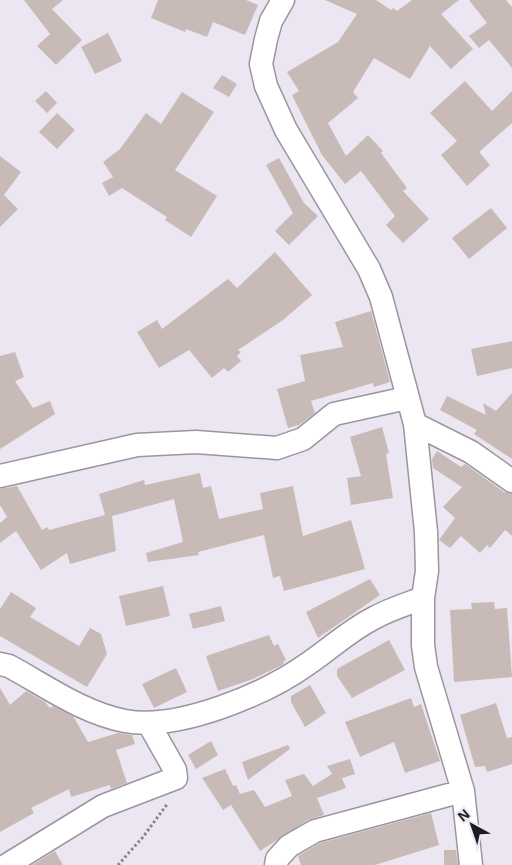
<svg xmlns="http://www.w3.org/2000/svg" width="512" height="865" font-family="Arial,sans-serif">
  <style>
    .building { fill: #c8bbb7 }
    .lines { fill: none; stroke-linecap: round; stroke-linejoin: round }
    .street-casing { stroke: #9a96a0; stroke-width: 25 }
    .path { stroke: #86838b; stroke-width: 3; stroke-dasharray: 2.5 2.5; stroke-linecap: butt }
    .street { stroke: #fff; stroke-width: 22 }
  </style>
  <rect width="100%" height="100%" fill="#ebe6f2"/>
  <path class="building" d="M24,0H63L52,9L82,40L56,65L37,46L50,34Z
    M158,0H246L258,5L245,35L213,22L207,37L186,29L185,32L151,18Z
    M325,0H376L391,10L393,8L397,11L412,0H459L441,14L473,49L451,69L430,46L410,79L374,58L353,92L358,98L328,123L346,156L368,135L383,151L381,153L407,188L403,191L429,219L403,243L386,225L395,216L361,171L345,184L322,155L292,95L299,91L287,72L338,42L357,14Z
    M469,0H506L512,7V68L489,40L479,48L469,36L487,23Z
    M108,33L122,61L95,74L81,47Z
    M222,75L237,84L229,97L213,88Z
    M465,81L492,111L512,91V123L479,152L490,165L467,186L441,155L457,141L430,113Z
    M46,91L57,103L47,113L35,101Z
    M182,92L214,112L175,170L217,196L191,237L165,220L167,217L122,188L109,196L102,183L113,177L103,162L120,149L146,113L161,124Z
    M57,113L75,130L57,149L39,132Z
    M0,156L21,172L4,195L18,209L0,227Z
    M279,158L304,203L318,216L289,245L275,231L293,213L266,165Z
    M491,208L507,228L469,259L452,238Z
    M275,252L312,295L283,320L238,350L241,352L237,356L241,361L228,372L224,368L212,378L189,350L159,368L137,332L157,320L162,329L228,279L237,288Z
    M371,311L390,382L374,387L373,383L311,401L315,413L299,425L288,428L277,389L305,381L300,355L343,347L335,322Z
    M512,341V368L477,376L471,349Z
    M15,352L24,377L15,381L33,408L50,401L55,414L0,449V356Z
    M512,393V459L474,434L477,430L440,410L447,396L486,415L483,403L496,411Z
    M382,427L389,453L386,454L393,498L351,505L347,478L361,476L350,437Z
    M437,451L461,467L465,464L504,492L512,494V536L505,530L490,548L487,545L480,553L461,536L450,548L439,540L455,518L443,507L462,487L433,468L432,459Z
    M200,473L203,488L211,486L219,519L263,509L260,493L293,486L303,536L351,520L365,569L284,591L280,576L273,578L264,535L198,552L199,555L148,562L146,553L183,542L174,499L112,516L116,551L70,564L67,553L41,570L16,531L0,543V523L7,517L0,505V489L17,486L42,530L47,527L49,530L105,515L99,494L144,480L145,485Z
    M370,579L380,595L318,638L306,612Z
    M163,586L170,616L126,626L119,596Z
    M11,592L36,608L30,617L79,646L90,628L101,634L107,654L87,687L0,636V609Z
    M494,602L495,609L507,608L512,677L454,682L450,610L472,609L471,603Z
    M221,606L225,621L193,629L189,614Z
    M269,635L274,646L278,644L286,660L283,662L284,664L253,679L218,691L206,656Z
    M389,640L405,670L352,698L337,676V669Z
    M176,668L187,692L154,708L142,684Z
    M310,685L326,713L305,727L291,702V696Z
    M0,688L10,705L26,691L45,702L50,708L53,706L73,716L88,742L118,733L132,735L135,744L116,750L127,783L111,789L110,785L71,797L69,789L31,808L34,813L0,832Z
    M411,698L414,707L421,704L440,761L405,773L394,742L360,757L345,722Z
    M496,703L507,738L512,737V764L487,772L485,766L475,767L460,715Z
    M211,741L218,755L196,769L188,755Z
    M288,745L290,749L248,780L242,762Z
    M350,759L355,774L342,778L346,788L317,798L324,815L308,820L260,851L231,805L223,810L202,778L225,769L233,786L236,785L240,794L254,790L265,807L292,796L285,780L304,774L313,786L332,774L327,766Z
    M431,813L439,845L375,865H301L298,856L320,843Z
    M444,850H456L458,865H444Z
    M55,851L63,865H32Z"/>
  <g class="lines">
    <defs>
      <path id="street" d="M283,0L271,21L266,39L261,64L266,86L286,130L369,269L381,297L415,424L426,532L427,571L423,598V645L426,667L463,791L471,865
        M415,424L471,452L512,481
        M0,476L137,445L196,442L277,448L303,439L334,414L407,398
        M0,664L9,666C46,686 83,713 125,721C178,731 266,694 309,663C331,648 350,630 374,618C390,609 407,604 423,598
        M7,865L103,806L176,778L175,770L149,724
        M276,865L277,859L289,846L315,831L463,791"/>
    </defs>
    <use href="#street" class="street-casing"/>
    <path class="path" d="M118,865L143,837L168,803"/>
    <use href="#street" class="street"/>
  </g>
  <g transform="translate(472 825) rotate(320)" stroke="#ebe6f2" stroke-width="4" paint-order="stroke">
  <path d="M0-4L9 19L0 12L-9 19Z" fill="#1d1b1f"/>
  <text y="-8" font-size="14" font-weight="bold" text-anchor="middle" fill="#1d1b1f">N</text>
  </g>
</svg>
